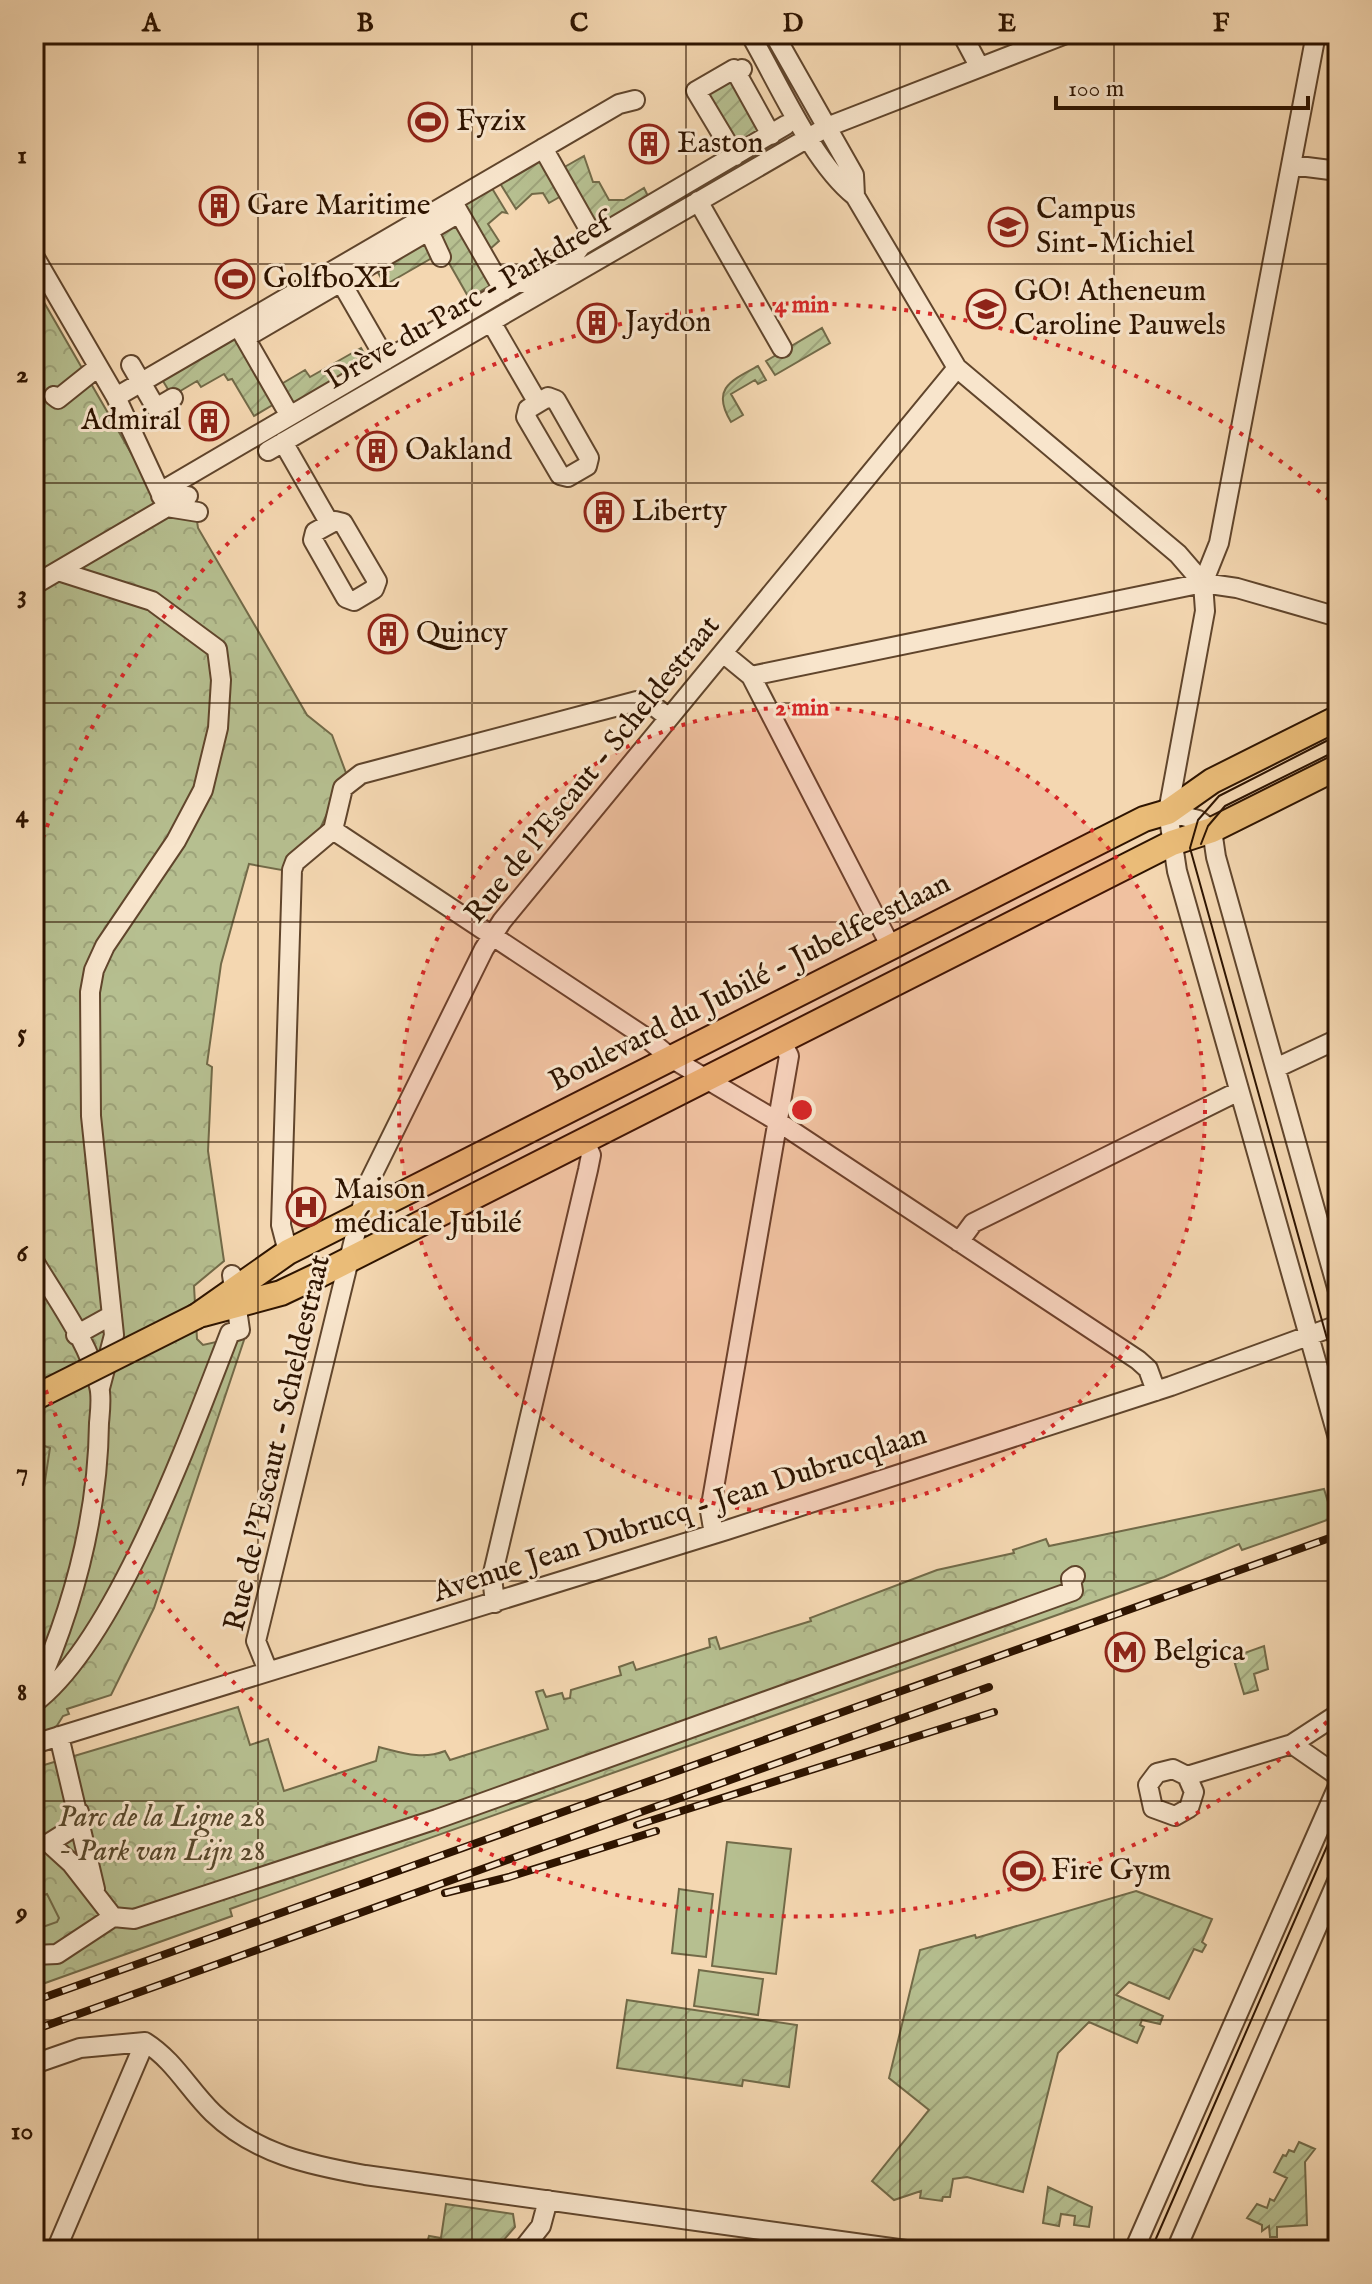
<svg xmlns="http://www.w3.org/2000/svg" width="1372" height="2284" font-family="'IM FELL English',serif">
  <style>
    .park { fill: url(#park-crowns); stroke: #726a48; stroke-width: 2 }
    .garden { fill: url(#garden-furrows); stroke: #726a48; stroke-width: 2 }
    .pitch { fill: #b6bf90; stroke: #726a48; stroke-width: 2 }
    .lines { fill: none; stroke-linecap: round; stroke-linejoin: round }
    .minor-casing { stroke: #60452c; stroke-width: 22 }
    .major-casing { stroke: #2e1400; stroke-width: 28 }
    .minor { stroke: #f8e5cc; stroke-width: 18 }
    .major { stroke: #eabc78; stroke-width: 24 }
    .tram { stroke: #2e1400; stroke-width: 2 }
    .rail-casing { stroke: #2e1400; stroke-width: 8 }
    .rail { stroke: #f8e5cc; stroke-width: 5; stroke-dasharray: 15; stroke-linecap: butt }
    .major-bridge-casing { stroke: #2e1400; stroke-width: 28; stroke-linecap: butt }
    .major-bridge { stroke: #eabc78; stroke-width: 24 }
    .grid { fill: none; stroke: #2e1400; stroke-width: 2; stroke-opacity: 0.55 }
    .ring { fill: none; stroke: #d62828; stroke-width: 4; stroke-dasharray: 4 8 }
    .labels { text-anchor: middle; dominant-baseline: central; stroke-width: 6; stroke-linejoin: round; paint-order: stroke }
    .poi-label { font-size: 30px; fill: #2e1400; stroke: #f8e5cc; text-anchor: start }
    .street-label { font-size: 30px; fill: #2e1400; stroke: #f8e5cc }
    .park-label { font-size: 30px; font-style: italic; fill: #57472b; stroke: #f8e5cc }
    .centre { fill: #d62828; stroke: #f8e5cc; stroke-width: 4 }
    .ring-label { font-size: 24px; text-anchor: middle; font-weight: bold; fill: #d62828; stroke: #f8e5cc; stroke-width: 6; stroke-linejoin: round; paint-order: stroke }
    .neatline { fill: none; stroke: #2e1400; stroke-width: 3 }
    .grid-label { font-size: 26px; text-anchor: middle; font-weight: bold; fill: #2e1400 }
  </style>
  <defs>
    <pattern id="park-crowns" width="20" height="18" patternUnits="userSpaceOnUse" patternTransform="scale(2)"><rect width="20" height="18" fill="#b6bf90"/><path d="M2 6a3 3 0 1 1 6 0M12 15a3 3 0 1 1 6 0" fill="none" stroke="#9da37a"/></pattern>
    <pattern id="garden-furrows" width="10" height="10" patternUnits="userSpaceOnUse" patternTransform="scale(2)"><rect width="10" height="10" fill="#b6bf90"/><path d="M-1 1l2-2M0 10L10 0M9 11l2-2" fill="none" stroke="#9da37a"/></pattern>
  </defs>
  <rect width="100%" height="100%" fill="#f4d7b1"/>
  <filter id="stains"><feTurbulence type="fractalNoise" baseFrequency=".0025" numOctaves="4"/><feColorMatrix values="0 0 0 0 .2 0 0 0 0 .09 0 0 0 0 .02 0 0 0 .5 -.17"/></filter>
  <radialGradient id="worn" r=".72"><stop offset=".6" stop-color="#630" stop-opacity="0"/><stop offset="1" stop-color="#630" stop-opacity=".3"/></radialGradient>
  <path class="park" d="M34,285L160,503L195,508L198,528L307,715L332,735L346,773L319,831L287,871L249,864L221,964L207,1064L212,1067L208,1151L224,1261L194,1286L197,1339L203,1345L243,1336L244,1340L154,1608L111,1695L67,1709L69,1714L63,1716L34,1762Z
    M1324,1489L1333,1518L1242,1550L1239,1544L1164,1577L230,1909L232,1916L34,1987V1768L238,1707L250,1745L268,1739L284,1791L376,1761L379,1747C403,1753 422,1760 445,1751L450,1760L548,1729L536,1692L543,1690L546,1697L562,1693L564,1699L570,1698L571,1690L621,1675L619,1667L633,1662L636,1670L710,1647L709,1639L716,1637L720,1649L811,1621L810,1618L937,1570L1014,1553L1013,1550L1046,1539L1049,1546Z"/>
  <path class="garden" d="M730,76L763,132L737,147L704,91Z
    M540,155L563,195L549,203L543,193L532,194L516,209L498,180Z
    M584,156L593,182H599L609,200H624L644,188L650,200L597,230L561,169Z
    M490,185L507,213L502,212L488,224L499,241L489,250L460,202Z
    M458,221L494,283L469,298L433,235Z
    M429,237L439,254L385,285L376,269Z
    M822,328L830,343L775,375L766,361Z
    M235,333L276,403L254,416L232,379L228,380L224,374L201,387L197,381L172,396L160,376Z
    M361,348L370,364L292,409L278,386L305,370L310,377Z
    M758,366L766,380L758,384L755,380L731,394L743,415L731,422C711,389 730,381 758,366Z
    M39,1444L50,1448L34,1553V1446Z
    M1264,1646L1268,1669L1254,1674L1258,1690L1244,1694L1233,1657Z
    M1136,1891L1212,1919L1202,1942L1206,1945L1202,1952L1194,1949L1169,1999L1129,1982L1116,1995L1163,2016L1160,2024L1142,2020L1140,2025L1144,2027L1137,2043L1089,2022L1058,2053L1023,2192L967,2177L953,2179L950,2197H943L942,2201L920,2198L921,2191L894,2200L872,2181L929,2110L889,2078L920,1950L975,1935L976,1938Z
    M627,2000L797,2025L789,2087L743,2080L742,2086L617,2068Z
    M1299,2142L1315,2149L1305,2162L1307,2225L1277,2227V2237H1270L1269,2226L1262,2231V2225L1247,2218L1257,2204L1267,2208L1270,2199L1274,2201L1287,2178L1274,2172L1283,2155L1286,2156L1289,2150L1294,2152Z
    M1048,2187L1092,2207L1089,2227L1074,2225L1075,2216L1061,2214L1059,2226L1043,2223Z
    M446,2204L513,2214L515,2227L495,2250H412L414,2241L427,2243L429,2236L441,2238Z"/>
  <path class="pitch" d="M727,1842L791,1849L776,1974L712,1966Z
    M679,1889L713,1894L706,1957L672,1953Z
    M47,1894L59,1918L57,1922L34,1930V1898Z
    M699,1970L763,1979L758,2015L694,2006Z"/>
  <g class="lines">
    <defs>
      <path id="minor" d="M750,34C778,82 813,163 855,196L957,368L1178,554L1203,583
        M774,34L854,175L855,196
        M962,34L979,66
        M1316,34L1219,543L1203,583L1205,611L1168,812L1177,871L1338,1438
        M736,72L771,135
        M543,148L594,238
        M735,156L696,91L734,69L736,72L742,69
        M1291,165L1338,171
        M698,201L782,348
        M454,204L504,291
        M429,231L441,257
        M34,256L116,397L167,507
        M341,282L386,360
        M491,322L538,403
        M240,329L290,416
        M245,338L459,213
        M131,365L156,408L173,398
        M54,396L58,399L98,367
        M116,397L619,104L635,100
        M548,397L556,400L589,458L587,466L568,477L560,475L526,417L528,409Z
        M283,442L330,524
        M268,451L827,127L1066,34
        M160,492L517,283H524L576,253L581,246L786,125
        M161,496H188
        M335,521L343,523L377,581L374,589L354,601L346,598L313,540L315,532Z
        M58,571L152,601L217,649L221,680L218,728L203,790L176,841L105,946L94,970L90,992L91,1116L114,1335L100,1388
        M34,585L167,507L198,512
        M723,653L751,676L891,947
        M751,676L1203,583L1237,588L1338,617
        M1168,812L1198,820L1212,830L1216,857L1338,1291
        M333,830L648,1039L671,1058L777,1121L1138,1360L1148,1369L1156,1391
        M333,830L343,788L361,774L637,701L655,707L669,718
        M1276,1068L1338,1039
        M959,1242L973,1223L1239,1091
        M288,1252L281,1225L292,870L295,862L333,830
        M34,1261C57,1300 89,1342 99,1386C102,1397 100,1412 99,1423C98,1517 72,1611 34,1696
        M76,1335L112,1315
        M714,1534L710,1511L789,1056L782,1042
        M495,1603L492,1577L588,1170L591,1155L585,1142
        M268,1671L256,1641L367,1186L484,949L502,921L957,368
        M34,1703C116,1642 192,1430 230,1333L240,1330L232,1275
        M59,1736L95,1889
        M34,1744L727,1530L1171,1386L1338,1325
        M1292,1744L1338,1776
        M1187,1776L1194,1792L1189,1808L1175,1816L1153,1808L1148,1785L1157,1773L1173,1769L1187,1776L1292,1744L1338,1714
        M79,1812L68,1831L49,1843L71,1863L113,1917L134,1919L437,1819L1073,1591L1071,1579L1075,1576
        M34,1955L57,1954L113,1917
        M34,2064L80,2048L145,2042C175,2061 189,2090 213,2113C256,2154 309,2165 365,2175L906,2250
        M56,2250L145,2042
        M522,2250L541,2226L548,2200
        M1134,2250L1338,1786
        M1176,2250L1338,1879"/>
      <path id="major" d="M203,1314L281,1293L321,1274L1172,843L1212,830L1338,767
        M197,1316L288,1252L1144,819L1168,812L1212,781L1338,718"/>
    </defs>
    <use href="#minor" class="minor-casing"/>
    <use href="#major" class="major-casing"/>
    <use href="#minor" class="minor"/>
    <use href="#major" class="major"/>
    <path class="tram" d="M1338,735L1219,796L1198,820L1190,848L1338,1378
      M1201,844L1208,826L1225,806L1338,750
      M1151,2250L1338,1821"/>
    <defs>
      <path id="rail" d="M637,1825L994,1712
        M445,1893L509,1877L656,1831
        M34,2001L1338,1535
        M34,2030L989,1687"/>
    </defs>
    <use href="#rail" class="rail-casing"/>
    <use href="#rail" class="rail"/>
    <defs>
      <path id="major-bridge" d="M34,1398L197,1316"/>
    </defs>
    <use href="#major-bridge" class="major-bridge-casing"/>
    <use href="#major-bridge" class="major-bridge"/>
  </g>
  <path class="grid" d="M258,34V2250M472,34V2250M686,34V2250M900,34V2250M1114,34V2250M34,264H1338M34,483H1338M34,703H1338M34,922H1338M34,1142H1338M34,1362H1338M34,1581H1338M34,1801H1338M34,2020H1338"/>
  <circle cx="802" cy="1110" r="403" fill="#d62828" fill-opacity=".12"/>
  <g class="ring">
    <circle cx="802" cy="1110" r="403"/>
    <path d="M1336 1714A806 806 0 0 1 35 1359M35 861A806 806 0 0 1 1336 506"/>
  </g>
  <defs>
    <symbol id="stadium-ring" viewBox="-11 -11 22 22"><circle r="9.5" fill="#f8e5cc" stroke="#8f2418" stroke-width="1.5"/><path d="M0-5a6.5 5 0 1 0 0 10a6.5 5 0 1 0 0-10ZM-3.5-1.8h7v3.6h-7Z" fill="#8f2418"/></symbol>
    <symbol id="building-ring" viewBox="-11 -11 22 22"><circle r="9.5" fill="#f8e5cc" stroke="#8f2418" stroke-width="1.5"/><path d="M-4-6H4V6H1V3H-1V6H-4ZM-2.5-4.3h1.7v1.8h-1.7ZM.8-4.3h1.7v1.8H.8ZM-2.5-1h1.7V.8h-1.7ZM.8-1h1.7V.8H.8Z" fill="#8f2418"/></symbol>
    <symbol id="school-ring" viewBox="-11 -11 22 22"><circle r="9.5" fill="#f8e5cc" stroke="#8f2418" stroke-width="1.5"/><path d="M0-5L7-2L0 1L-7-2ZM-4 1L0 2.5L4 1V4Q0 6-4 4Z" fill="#8f2418"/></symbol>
    <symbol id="hospital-ring" viewBox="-11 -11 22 22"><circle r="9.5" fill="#f8e5cc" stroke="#8f2418" stroke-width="1.5"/><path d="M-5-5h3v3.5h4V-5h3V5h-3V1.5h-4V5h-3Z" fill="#8f2418"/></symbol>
    <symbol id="metro-ring" viewBox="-11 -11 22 22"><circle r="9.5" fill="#f8e5cc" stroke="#8f2418" stroke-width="1.5"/><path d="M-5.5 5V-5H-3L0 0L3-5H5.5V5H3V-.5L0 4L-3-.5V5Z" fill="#8f2418"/></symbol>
  </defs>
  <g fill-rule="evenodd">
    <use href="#stadium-ring" x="406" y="100" width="44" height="44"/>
    <use href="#building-ring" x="627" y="122" width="44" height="44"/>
    <use href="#building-ring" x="197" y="184" width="44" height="44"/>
    <use href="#school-ring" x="986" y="205" width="44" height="44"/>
    <use href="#stadium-ring" x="213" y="257" width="44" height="44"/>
    <use href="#school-ring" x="964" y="287" width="44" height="44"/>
    <use href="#building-ring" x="575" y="301" width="44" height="44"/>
    <use href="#building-ring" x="187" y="399" width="44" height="44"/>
    <use href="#building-ring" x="355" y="429" width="44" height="44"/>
    <use href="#building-ring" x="582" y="490" width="44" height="44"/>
    <use href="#building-ring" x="366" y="612" width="44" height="44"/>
    <use href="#hospital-ring" x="284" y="1185" width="44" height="44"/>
    <use href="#metro-ring" x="1103" y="1630" width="44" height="44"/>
    <use href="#stadium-ring" x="1001" y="1849" width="44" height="44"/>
  </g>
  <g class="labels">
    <g class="poi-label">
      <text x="456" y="122">Fyzix</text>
      <text x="677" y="144">Easton</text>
      <text x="247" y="206">Gare Maritime</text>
      <text x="1036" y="210">Campus<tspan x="1036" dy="34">Sint-Michiel</tspan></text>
      <text x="263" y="279">GolfboXL</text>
      <text x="1014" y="292">GO! Atheneum<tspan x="1014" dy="34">Caroline Pauwels</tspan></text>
      <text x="625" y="323">Jaydon</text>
      <text x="181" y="421" text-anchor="end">Admiral</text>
      <text x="405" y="451">Oakland</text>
      <text x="632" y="512">Liberty</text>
      <text x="416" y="634">Quincy</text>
      <text x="334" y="1190">Maison<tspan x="334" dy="34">médicale Jubilé</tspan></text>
      <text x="1153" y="1652">Belgica</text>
      <text x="1051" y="1871">Fire Gym</text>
    </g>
    <g class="street-label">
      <text transform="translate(469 302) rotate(-30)">Drève du Parc - Parkdreef</text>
      <text transform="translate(593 770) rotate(-51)">Rue de l'Escaut - Scheldestraat</text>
      <text transform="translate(750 983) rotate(-27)">Boulevard du Jubilé - Jubelfeestlaan</text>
      <text transform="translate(278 1443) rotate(-77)">Rue de l'Escaut - Scheldestraat</text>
      <text transform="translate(680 1514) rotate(-18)">Avenue Jean Dubrucq - Jean Dubrucqlaan</text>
    </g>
    <g class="park-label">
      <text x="162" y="1818">Parc de la Ligne 28<tspan x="162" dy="34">- Park van Lijn 28</tspan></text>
    </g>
  </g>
  <circle cx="802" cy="1110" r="12" class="centre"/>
  <g class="ring-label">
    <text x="802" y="312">4 min</text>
    <text x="802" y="715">2 min</text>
  </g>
  <rect width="1372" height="2284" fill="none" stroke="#f4d7b1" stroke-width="88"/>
  <path d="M1056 96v12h252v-12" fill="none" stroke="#2e1400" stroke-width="4"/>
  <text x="1068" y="96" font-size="24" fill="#2e1400" stroke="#f8e5cc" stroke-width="6" paint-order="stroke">100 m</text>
  <rect x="44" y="44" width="1284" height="2196" class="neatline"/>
  <g class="grid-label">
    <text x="151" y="31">A</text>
    <text x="365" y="31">B</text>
    <text x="579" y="31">C</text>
    <text x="793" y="31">D</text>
    <text x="1007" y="31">E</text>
    <text x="1221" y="31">F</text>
    <text x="22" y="163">1</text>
    <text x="22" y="382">2</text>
    <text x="22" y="602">3</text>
    <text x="22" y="822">4</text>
    <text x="22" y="1041">5</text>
    <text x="22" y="1261">6</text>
    <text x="22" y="1480">7</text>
    <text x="22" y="1700">8</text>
    <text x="22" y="1920">9</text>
    <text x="22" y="2139">10</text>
  </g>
  <rect width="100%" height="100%" filter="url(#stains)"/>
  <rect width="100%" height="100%" fill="url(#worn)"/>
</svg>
